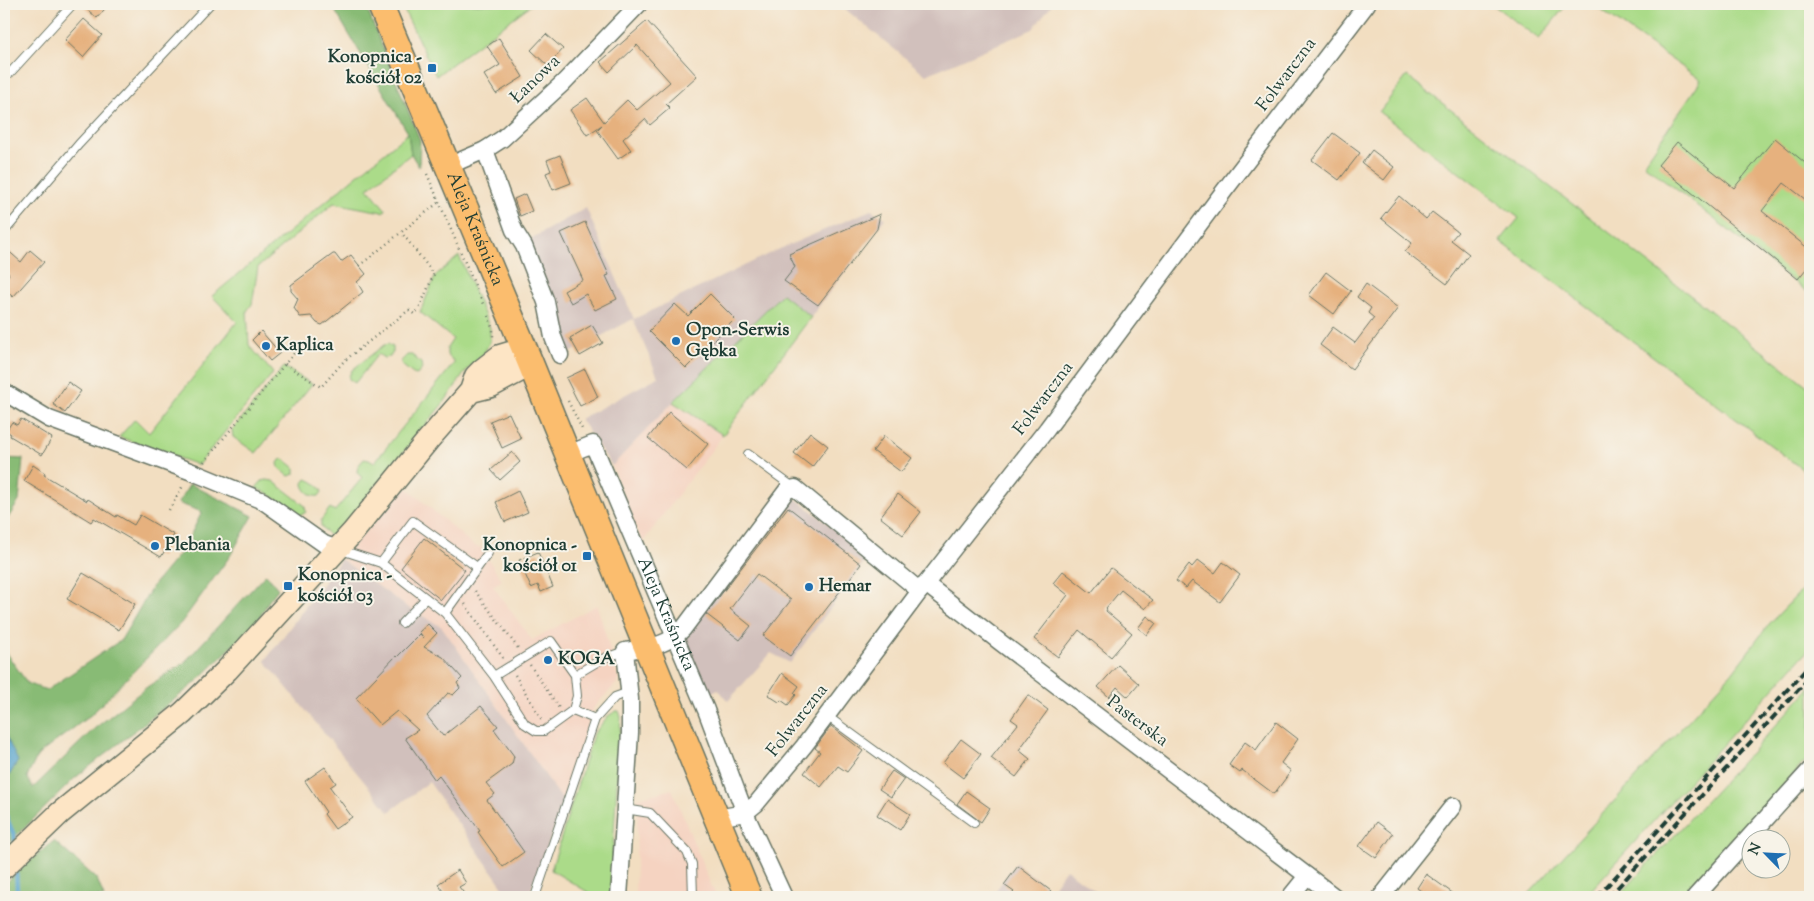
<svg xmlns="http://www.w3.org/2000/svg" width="1814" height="901" font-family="'Sorts Mill Goudy',serif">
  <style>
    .built { fill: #f5d3c1 }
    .industrial { fill: #d1c0bc }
    .green { fill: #abdb89; stroke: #658c5e }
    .forest { fill: #88bb75; stroke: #547c54 }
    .water { fill: #55a3ce; stroke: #3a7081 }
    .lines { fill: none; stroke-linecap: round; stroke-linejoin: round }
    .stream { stroke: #55a3ce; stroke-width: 4.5 }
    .building { fill: #e6b17e }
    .lane-casing { stroke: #697565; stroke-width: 10 }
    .street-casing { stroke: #697565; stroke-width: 19 }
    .secondary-casing { stroke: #697565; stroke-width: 25 }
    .primary-casing { stroke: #697565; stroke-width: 28 }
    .path { stroke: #697565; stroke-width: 2.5; stroke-dasharray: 1 4; stroke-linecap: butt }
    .lane { stroke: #fff; stroke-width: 8 }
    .street { stroke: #fff; stroke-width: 16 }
    .secondary { stroke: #fde5c5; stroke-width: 22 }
    .primary { stroke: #fbbd6e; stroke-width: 25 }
    .rail { stroke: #1f3d34; stroke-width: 4; stroke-dasharray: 8 4; stroke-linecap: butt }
    .poi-dot { fill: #1f6fb2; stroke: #f7f3e8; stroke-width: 2 }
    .labels { text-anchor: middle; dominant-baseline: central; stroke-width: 4; stroke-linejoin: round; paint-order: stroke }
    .poi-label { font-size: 18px; font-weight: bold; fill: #1f3d34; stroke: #f7f3e8; text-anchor: start }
    .street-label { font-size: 18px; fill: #1f3d34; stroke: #f7f3e8 }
  </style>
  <rect width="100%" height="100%" fill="#f7f3e8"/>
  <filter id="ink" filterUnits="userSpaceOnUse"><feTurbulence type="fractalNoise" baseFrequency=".02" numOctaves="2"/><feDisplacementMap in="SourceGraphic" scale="10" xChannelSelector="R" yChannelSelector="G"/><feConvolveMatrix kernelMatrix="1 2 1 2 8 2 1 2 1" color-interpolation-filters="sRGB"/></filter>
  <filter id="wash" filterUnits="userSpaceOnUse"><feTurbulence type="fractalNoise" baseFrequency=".0096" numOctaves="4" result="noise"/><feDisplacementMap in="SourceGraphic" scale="20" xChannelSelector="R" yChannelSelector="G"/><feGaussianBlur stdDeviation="1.12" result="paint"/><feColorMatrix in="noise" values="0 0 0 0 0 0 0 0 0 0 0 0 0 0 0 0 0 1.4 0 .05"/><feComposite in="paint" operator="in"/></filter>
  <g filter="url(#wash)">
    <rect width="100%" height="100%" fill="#f2dec1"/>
    <path class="built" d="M673,402L723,435L642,543L612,466Z
      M405,486L474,546L494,551L488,559L502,580L493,586L532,640L597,605L619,681L594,707L564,802L442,627L407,607L342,559Z
      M672,789L711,885L717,897H635L638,798Z"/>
    <path class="industrial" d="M839,4H1052L1033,29L926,75Z
      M586,208L634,319L775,251L871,210L885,218L811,317L782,294L673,402L612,466L580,419L658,377L633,319L568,354L555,311L527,241Z
      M791,495L869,556L790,663L771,653L728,701L718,689L707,695L682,637Z
      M341,559L407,607L442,627L564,802L528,897H510L429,782L389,812L265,661Z
      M1016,863L1051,890L1066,869L1103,897H991Z"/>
    <path class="green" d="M401,4H532L436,76Z
      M1492,4H1567L1539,39Z
      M1592,4H1810V294L1644,164L1701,80Z
      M1407,76L1810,388V475L1500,241L1519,218L1379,112Z
      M408,133L411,154L368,188L386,210L382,212L334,203L258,267L252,304L247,311L249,345L273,373L198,465L119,437L135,419L149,433L237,322L212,296Z
      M459,256L490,328V342L484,353L466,371L445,401L335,536L329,535L321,526V520L330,508L335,511L362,478L357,472L358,466L364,459L369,460L374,463L455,362L447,355V348L453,339L420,312L436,275Z
      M782,294L811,317L723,435L673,402Z
      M388,344L393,347V352L390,357L384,358L378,354L355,383L349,379V376L352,370L384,345Z
      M407,355H412L421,363L422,369L417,375L413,374L402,365L401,361Z
      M284,367L312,384L256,453L233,437L232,430Z
      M281,459H284L295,468V474L289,476L279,468L278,463Z
      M306,479C312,480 320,486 322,492L319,496C312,498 303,490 303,483Z
      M267,480L273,481L304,505L306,511L305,513L299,515L270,495L256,488L262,481Z
      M1810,582V648L1585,897H1526L1732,673L1770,623Z
      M1810,688V756L1681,897H1618Z
      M616,711H619L621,717L610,897H596L551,870L593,735L608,716Z"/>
    <path class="forest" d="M331,4H365L420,140L419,167L411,154L408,133Z
      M4,458L23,459L19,501L4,524Z
      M190,484L253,516L230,556L181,623L92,714L38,755L27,777L33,788L94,729L147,687L184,663L266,574L278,589L268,602L258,621L194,684L75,778L4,848V650L28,684L47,690L121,640L154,584L184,548L202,512L178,503Z
      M54,841L97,879L104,897H4V886L16,872Z"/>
    <path class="water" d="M4,732L18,761L4,784Z"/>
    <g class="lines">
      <path class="stream" d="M4,812L15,838V846
        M15,897L17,892L16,867"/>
    </g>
    <g id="blocks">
      <path class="building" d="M81,4H109L97,18Z
        M84,19L102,35L83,57L65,40Z
        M647,21L697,76L666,104L670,108L650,125L645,119L623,139L631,150L618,159L597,130L602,125L587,135L570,110L587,98L604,122L627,100L637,110L670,82L637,45L609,72L600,62Z
        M546,34L563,49L548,66L531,50Z
        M499,38L523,77L496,94L484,75L500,65L487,46Z
        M1333,133L1360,153L1339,180L1312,160Z
        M1775,138L1810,167V203L1784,183L1762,211L1810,250V264L1798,279L1658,165L1677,142L1734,188Z
        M1372,150L1394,167L1384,180L1362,163Z
        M560,155L571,183L553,190L546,173L551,171L547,160Z
        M525,194L532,211L520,216L514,199Z
        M1399,196L1426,219L1432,212L1458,232L1451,240L1469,254L1447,284L1405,252L1412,243L1381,218Z
        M880,214L877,229L818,305L784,281L795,267L789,254Z
        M585,222L609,275L606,276L617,299L595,310L586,294L571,303L564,291L583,280L561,233Z
        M4,247L21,262L30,250L44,262L13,297L4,289V281L9,274L4,270Z
        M333,254H335L341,262L351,255L366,274L357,282L363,292L322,325L317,323L311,316L300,317L294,308L298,299L291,291V285Z
        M1326,272L1351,291L1334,314L1309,295Z
        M1366,284L1398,308L1352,369L1320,345L1333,327L1355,343L1374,318L1368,313L1371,308L1357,297Z
        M710,294L735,319L686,368L649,331L675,304L688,316Z
        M592,325L603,343L580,356L570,338Z
        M261,331L280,353L270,361L252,340Z
        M585,369L598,397L580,406L566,378Z
        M68,382L81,391L65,413L53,404Z
        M669,412L708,444L687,470L648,438Z
        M509,413L521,439L502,448L490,421Z
        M21,419L52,438L42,455L10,436L11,434L6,431L12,422L17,425Z
        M810,432L828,446L812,467L794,453Z
        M884,436L912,458L901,472L873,451Z
        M512,452L520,462L500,480L491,470Z
        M33,465L45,473L44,475L87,501L88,499L116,517L117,515L134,525L140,515L174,535L161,557L94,518L91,522L24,481Z
        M518,491L528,512L505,522L496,502Z
        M898,494L921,512L903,535L880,517Z
        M788,507L861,564L790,656L763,636L791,600L757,574L730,609L751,626L740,640L706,614Z
        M424,538L465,570L441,600L401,568Z
        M538,552L553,587L541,592L538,585L531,588L519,560Z
        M1198,560L1215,573L1223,562L1240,575L1220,602L1192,581L1186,588L1176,581L1189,564L1192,567Z
        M1111,568L1153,600L1145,609L1121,590L1106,608L1107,609L1106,611L1132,633L1111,657L1079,630L1058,657L1034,639L1068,595L1053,583L1063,571L1091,593Z
        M83,573L135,604L119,630L67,599Z
        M1147,616L1156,623L1147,635L1138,628Z
        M428,624L437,633L424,647L443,657L462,678L457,683L460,688L453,695L448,693L427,716L443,736L481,706L498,726L494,729L514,756L512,764L486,783L495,794L487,800L524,852L503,867L478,832L480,831L439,776L435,780L405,738L418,730L397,711L380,725L356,698L396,656L397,657L420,634L424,638L419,632Z
        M1118,665L1139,684L1128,697L1117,687L1109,697L1098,687Z
        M782,673L799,686L794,693L796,695L788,705L781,700L779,702L768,695Z
        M1028,695L1048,710L1019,750L1030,759L1016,777L991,758L1018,724L1011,719Z
        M1276,722L1298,739L1281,763L1291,771L1274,794L1242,770L1240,773L1229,765L1245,742L1256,750Z
        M831,726L863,751L847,772L838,766L821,787L804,773L820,752L815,748Z
        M961,739L981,754L963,778L943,763Z
        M325,767L336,783L330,787L352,817L335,829L324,814L326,812L305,781Z
        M892,771L904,779L891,797L879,789Z
        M966,791L990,808L981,822L957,804Z
        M887,799L910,814L900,830L877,815Z
        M1377,822L1393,834L1376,858L1359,846Z
        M1018,866L1051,891L1046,897H1009L1014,892L1004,885Z
        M458,870L466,883L459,887L467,897H447L438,884Z
        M1426,874L1458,897H1429L1417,888Z"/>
    </g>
  </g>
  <g filter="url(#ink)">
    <use href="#blocks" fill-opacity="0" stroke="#697565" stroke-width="1"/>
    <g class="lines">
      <defs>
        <path id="lane" d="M10,73L73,4
          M4,232L79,144L210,4
          M748,454L793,487
          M341,550L381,563L445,613L494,676L525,724L536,731H544L573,710L577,696L575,675L551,641L494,676
          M381,563L413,521L477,567
          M445,613L488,553
          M402,623L426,598
          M575,675L602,659L625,651
          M573,710L595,719
          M827,716L974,823
          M625,809L650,813L687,852L692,864L693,897
          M535,897L595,719L615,697L629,692
          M683,897L693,893"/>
        <g id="street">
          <path d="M485,150L514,230L524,246L546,302L553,337L560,355"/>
          <path d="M448,166L485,150L502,139L563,83L639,4"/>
          <path d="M4,392L49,419L195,473L263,501L324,544L338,549"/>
          <path id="s1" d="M568,454L593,444L598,456L706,710L745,813L784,897"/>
          <path d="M926,584L1000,642L1335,897"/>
          <path d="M717,818L745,813L756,804L804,746L920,591L1047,429L1224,191L1367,4"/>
          <path d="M619,897L630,733V699L625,651C648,647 666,647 683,629L787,490L795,488L920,591"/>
          <path d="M1290,897L1307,876"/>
          <path d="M1381,897L1453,806"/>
          <path d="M1695,897L1810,770"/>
        </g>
        <path id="secondary" d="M4,867L60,813L183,713L227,670L353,532L428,440L471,391L476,376L482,370L500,356L510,353L527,355L519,371L491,386L471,391"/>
        <g id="primary">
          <path id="s2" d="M380,4L527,355L749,897"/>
        </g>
      </defs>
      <use href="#lane" class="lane-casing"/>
      <use href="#street" class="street-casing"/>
      <use href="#secondary" class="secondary-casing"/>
      <use href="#primary" class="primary-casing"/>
      <path class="path" d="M427,174L483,304
        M359,266L439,202
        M488,316L493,330V339
        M285,364L321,387L344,361L409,310L414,314L419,309L434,274L401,232
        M568,401L583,431
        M204,462L304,341
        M169,510L184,484
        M475,591L518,648
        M465,604L503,658
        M530,665L559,708
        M515,675L542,720"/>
      <use href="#lane" class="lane"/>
      <use href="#street" class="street"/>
      <use href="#secondary" class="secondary"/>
      <use href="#primary" class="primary"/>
      <path class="rail" d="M1597,897L1810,665
        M1609,897L1810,677"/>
    </g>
  </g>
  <g class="poi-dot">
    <rect x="427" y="63" width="10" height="10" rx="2.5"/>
    <circle cx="676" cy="341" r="5"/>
    <circle cx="266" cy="346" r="5"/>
    <circle cx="155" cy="546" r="5"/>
    <rect x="582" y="551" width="10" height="10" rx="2.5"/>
    <rect x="283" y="581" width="10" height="10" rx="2.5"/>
    <circle cx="809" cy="587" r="5"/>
    <circle cx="548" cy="660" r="5"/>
  </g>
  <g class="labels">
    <g class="poi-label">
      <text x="422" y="58" text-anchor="end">Konopnica -<tspan x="422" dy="21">kościół 02</tspan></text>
      <text x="686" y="331">Opon-Serwis<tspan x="686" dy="21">Gębka</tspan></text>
      <text x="276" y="346">Kaplica</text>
      <text x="165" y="546">Plebania</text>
      <text x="577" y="546" text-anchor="end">Konopnica -<tspan x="577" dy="21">kościół 01</tspan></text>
      <text x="298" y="576">Konopnica -<tspan x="298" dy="21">kościół 03</tspan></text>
      <text x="819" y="587">Hemar</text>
      <text x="558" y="660">KOGA</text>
    </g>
    <g class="street-label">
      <text transform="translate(1287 75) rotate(-53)">Folwarczna</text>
      <text transform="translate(536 80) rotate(-44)">Łanowa</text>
      <text stroke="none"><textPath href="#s2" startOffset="244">Aleja Kraśnicka</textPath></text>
      <text transform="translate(1044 399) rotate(-53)">Folwarczna</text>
      <text stroke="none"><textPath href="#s1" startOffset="212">Aleja Kraśnicka</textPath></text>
      <text transform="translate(798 721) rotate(-52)">Folwarczna</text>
      <text transform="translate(1137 722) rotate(37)">Pasterska</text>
    </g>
  </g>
  <rect width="1814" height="901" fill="none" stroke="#f7f3e8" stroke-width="20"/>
  <g transform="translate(1766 854) rotate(294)"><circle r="24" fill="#f7f3e8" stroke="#a1aaa0"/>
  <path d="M0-4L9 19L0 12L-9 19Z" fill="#1f6fb2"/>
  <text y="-8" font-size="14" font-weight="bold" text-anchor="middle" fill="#1f3d34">N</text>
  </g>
</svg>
